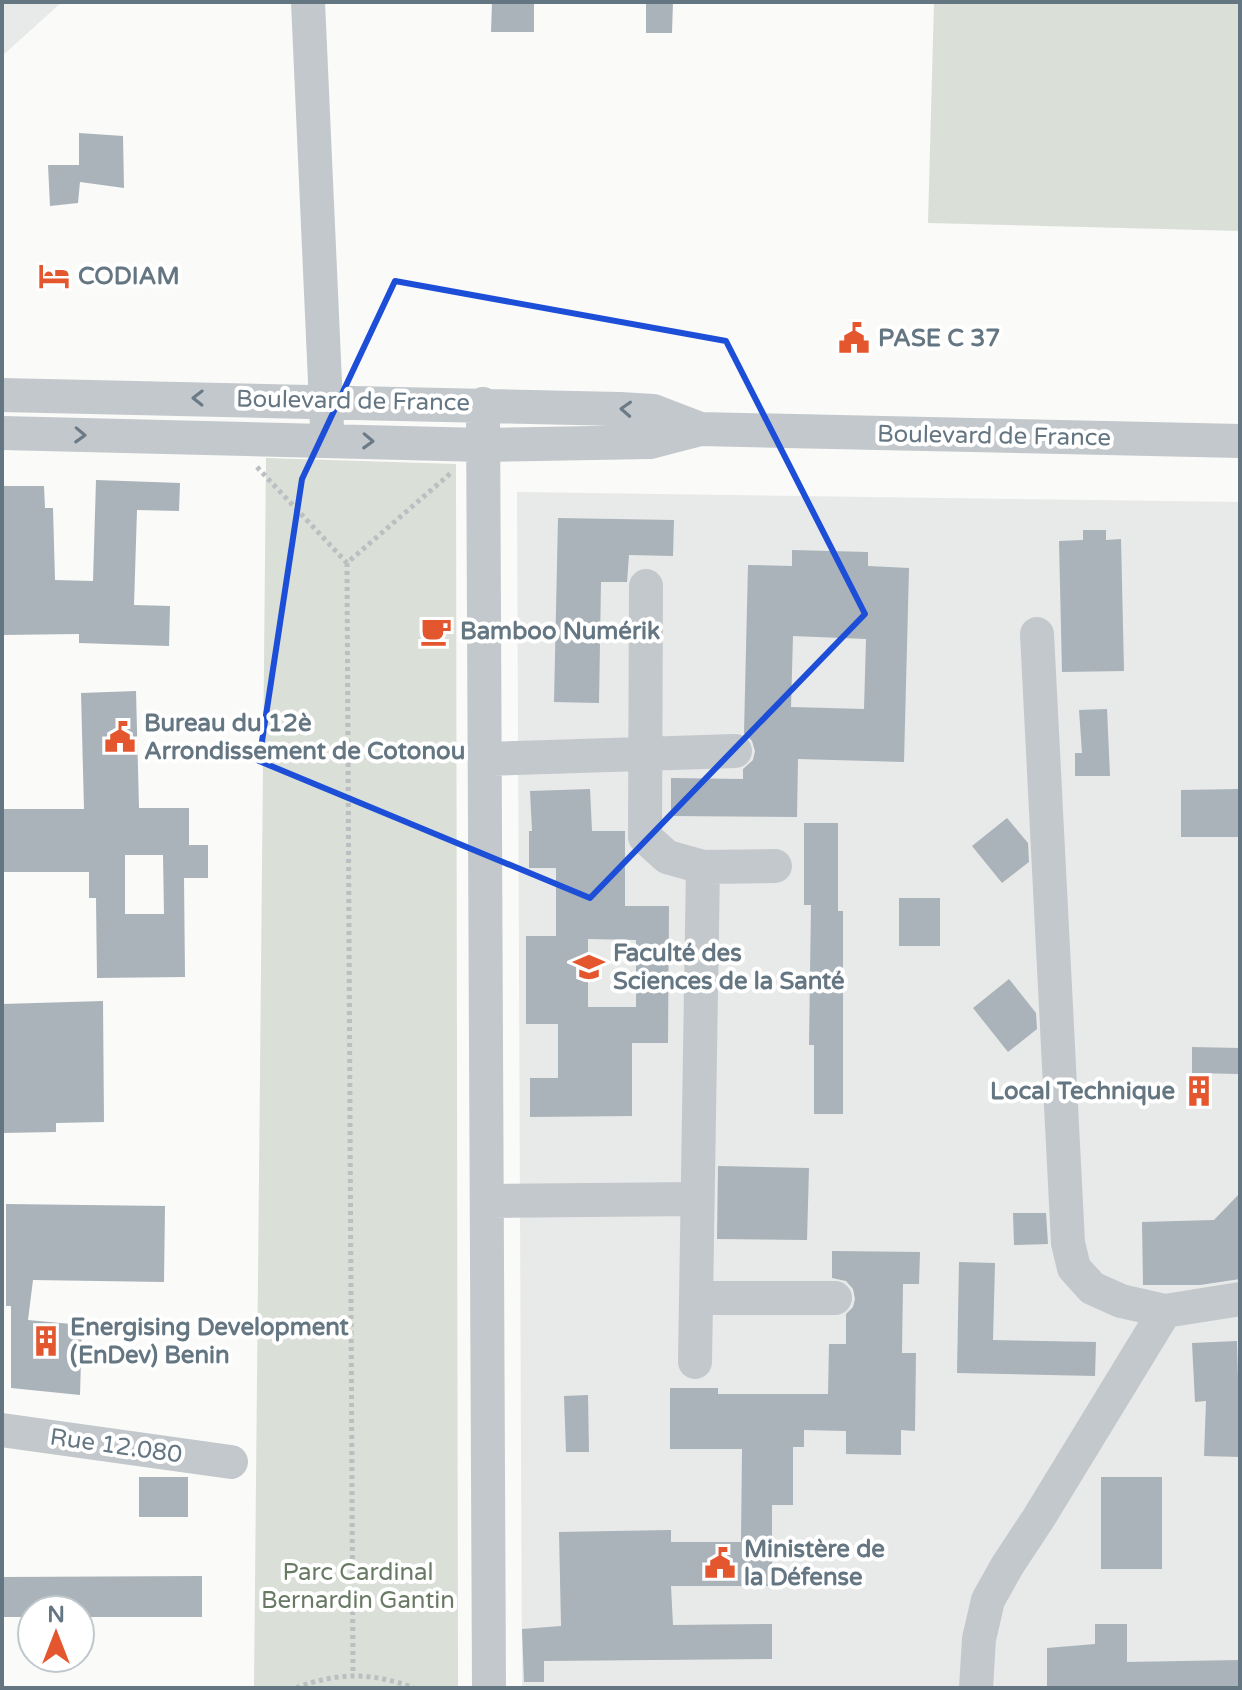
<svg xmlns="http://www.w3.org/2000/svg" width="1242" height="1690" font-family="'Varela Round',sans-serif">
  <style>
    .built { fill: #e8e9e9 }
    .green { fill: #dadfd7 }
    .building { fill: #aab3b9; fill-rule: evenodd }
    .lines { fill: none; stroke-linecap: round; stroke-linejoin: round }
    .path { stroke: #bbbfc2; stroke-width: 5; stroke-dasharray: 4 4; stroke-linecap: butt }
    .minor { stroke: #c3c8cc; stroke-width: 34 }
    .oneway { stroke: #6a7a87 }
    .marked { fill: none; stroke: #1d4ed8; stroke-width: 6; stroke-linejoin: round }
    .labels { text-anchor: middle; dominant-baseline: central; stroke-width: 8; stroke-linejoin: round; paint-order: stroke }
    .poi-label { font-size: 24px; font-weight: bold; fill: #657683; stroke: #fff; text-anchor: start }
    .street-label { font-size: 24px; fill: #657683; stroke: #fff }
    .park-label { font-size: 24px; fill: #687a64; stroke: #fff }
  </style>
  <rect width="100%" height="100%" fill="#fafaf8"/>
  <path class="built" d="M2,2H62L2,56Z
    M517,492L1240,502V1688H522Z"/>
  <path class="green" d="M934,2H1240V231L928,223Z
    M266,458L456,464L458,1688H254Z"/>
  <path class="building" d="M492,2H534V32H491Z
    M646,2H673L672,33H646Z
    M79,133L123,136L124,188L80,182L78,203L50,206L48,165H79Z
    M96,480L180,483L179,511L137,510L134,605L170,606L169,646L79,643V634L2,635V486H44L45,508H53L55,580L93,581Z
    M558,518L674,520L673,556L629,555L627,582H601L599,703L554,702Z
    M1083,530H1106V540L1121,539L1124,671L1062,672L1059,541L1083,540Z
    M792,550L868,552V566L909,568L904,762L798,759L797,817L671,816V778L743,779V769L753,760L755,751L752,741L744,733L748,565L792,566ZM793,636L866,639L864,709L791,707Z
    M136,691L139,808H189V845H208V878H184L185,977L97,978L96,898H89V872H2V809H84L81,693ZM125,855H163L164,914H125Z
    M1107,709L1110,776H1075V753H1082L1079,710Z
    M590,789L592,831H625V906H669L668,1043H632V1116L530,1117V1078H558V1024H526V936H556V868H529V831H532L530,791ZM588,939L636,940V1007H588Z
    M1240,789V837H1181V790Z
    M1007,818L1028,843L1029,862L1002,883L972,846Z
    M804,823H838V911H843V1114H814V1045H809L811,905H804Z
    M899,898H940V946H899Z
    M1009,979L1036,1013L1037,1029L1008,1052L973,1008Z
    M103,1001L104,1122L56,1123V1132L2,1133V1004Z
    M1192,1047L1240,1048V1074L1192,1073Z
    M718,1166L809,1168L807,1240L717,1239Z
    M1240,1193V1279L1200,1285H1143L1142,1222L1214,1220Z
    M6,1204L165,1206L164,1282L33,1280L28,1320L82,1325L80,1395L11,1388V1306H6Z
    M1013,1213H1046L1048,1244L1014,1245Z
    M832,1251L920,1252L919,1284H903L902,1353H916L915,1431L901,1430V1455L846,1454V1431L804,1430V1447H793V1505H772V1586H671L673,1625L772,1624V1659L544,1661V1682H524L522,1629L561,1626L559,1532L671,1530V1542H741L742,1449H670V1388H718V1394H828L829,1344H846V1314L853,1307L855,1299L853,1289L846,1281L832,1278Z
    M959,1262L995,1263L993,1340L1096,1342L1095,1376L957,1373Z
    M1237,1341L1240,1457L1204,1456L1206,1401L1195,1402L1192,1343Z
    M588,1395L589,1452H566L564,1396Z
    M139,1477H188V1517H139Z
    M1101,1477H1162V1569H1101Z
    M202,1576V1617H80V1610H32V1617H2V1577Z
    M1095,1624H1127V1662L1240,1660V1688H1047V1648L1095,1644Z"/>
  <g class="lines">
    <path class="path" d="M257,467L347,563L452,472
      M347,563L353,1674
      M296,1688C338,1672 372,1672 414,1688"/>
    <path class="minor" d="M308,2L327,427
      M2,395L620,409L653,411L700,429
      M483,404L489,1688
      M2,433L483,445L650,442L700,429L1240,441
      M646,586L645,837L667,857L703,867L775,866
      M1037,634L1068,1243L1074,1268L1092,1288L1121,1301L1165,1311L1240,1299
      M485,759L735,751
      M487,1201L697,1199
      M696,1298H835
      M695,1362L703,867
      M2,1430L231,1462
      M976,1688L979,1639L988,1600L1007,1566L1038,1519L1165,1311"/>
  </g>
  <defs><path id="oneway-chevron" d="M-2-3.5L2.5 0L-2 3.5" fill="none" stroke-width="1.6" stroke-linecap="round" stroke-linejoin="round" transform="scale(2)"/></defs>
  <g class="oneway">
    <use href="#oneway-chevron" transform="translate(198 398) rotate(-179)"/>
    <use href="#oneway-chevron" transform="translate(626 409) rotate(-177)"/>
    <use href="#oneway-chevron" transform="translate(80 435) rotate(2)"/>
    <use href="#oneway-chevron" transform="translate(368 441) rotate(2)"/>
  </g>
  <path class="marked" d="M395,281L726,341L865,614L590,898L259,761L302,479Z"/>
  <defs>
    <symbol id="hotel-bare" viewBox="-9 -9 18 18"><path d="M-6-4.5h1.5V1H6V5H4.5V3h-9V5H-6ZM-4 0a1.8 1.8 0 1 1 3.6 0ZM.5 0V-2.5h3Q6-2.5 6 0Z" fill="#e4572e" stroke="#fff" stroke-width="2.5" paint-order="stroke"/></symbol>
    <symbol id="civic-bare" viewBox="-9 -9 18 18"><path d="M-.6-6.5H3V-4.5H.6V-3L4-1V1h2V6H-6V1h2V-1L-.6-3ZM-1.2 2.5V6h2.4V2.5Z" fill="#e4572e" stroke="#fff" stroke-width="2.5" paint-order="stroke"/></symbol>
    <symbol id="cafe-bare" viewBox="-9 -9 18 18"><path d="M-5.5-4.5H6V0H3Q3 3.5 0 3.5H-2.5Q-5.5 3.5-5.5 0ZM3-3.2v2h1.7v-2ZM-6 4.5H4V6H-6Z" fill="#e4572e" stroke="#fff" stroke-width="2.5" paint-order="stroke"/></symbol>
    <symbol id="university-bare" viewBox="-9 -9 18 18"><path d="M0-5L7-2L0 1L-7-2ZM-4 1L0 2.5L4 1V4Q0 6-4 4Z" fill="#e4572e" stroke="#fff" stroke-width="2.5" paint-order="stroke"/></symbol>
    <symbol id="building-bare" viewBox="-9 -9 18 18"><path d="M-4-6H4V6H1V3H-1V6H-4ZM-2.5-4.3h1.7v1.8h-1.7ZM.8-4.3h1.7v1.8H.8ZM-2.5-1h1.7V.8h-1.7ZM.8-1h1.7V.8H.8Z" fill="#e4572e" stroke="#fff" stroke-width="2.5" paint-order="stroke"/></symbol>
  </defs>
  <g fill-rule="evenodd">
    <use href="#hotel-bare" x="32" y="254" width="44" height="44"/>
    <use href="#civic-bare" x="832" y="316" width="44" height="44"/>
    <use href="#cafe-bare" x="414" y="609" width="44" height="44"/>
    <use href="#civic-bare" x="98" y="715" width="44" height="44"/>
    <use href="#university-bare" x="567" y="945" width="44" height="44"/>
    <use href="#building-bare" x="1177" y="1069" width="44" height="44"/>
    <use href="#building-bare" x="24" y="1319" width="44" height="44"/>
    <use href="#civic-bare" x="698" y="1541" width="44" height="44"/>
  </g>
  <g class="labels">
    <g class="poi-label">
      <text x="78" y="276">CODIAM</text>
      <text x="878" y="338">PASE C 37</text>
      <text x="460" y="631">Bamboo Numérik</text>
      <text x="144" y="723">Bureau du 12è<tspan x="144" dy="28">Arrondissement de Cotonou</tspan></text>
      <text x="613" y="953">Faculté des<tspan x="613" dy="28">Sciences de la Santé</tspan></text>
      <text x="1175" y="1091" text-anchor="end">Local Technique</text>
      <text x="70" y="1327">Energising Development<tspan x="70" dy="28">(EnDev) Benin</tspan></text>
      <text x="744" y="1549">Ministère de<tspan x="744" dy="28">la Défense</tspan></text>
    </g>
    <g class="street-label">
      <text transform="translate(353 401) rotate(1)">Boulevard de France</text>
      <text transform="translate(994 436) rotate(1)">Boulevard de France</text>
      <text transform="translate(116 1446) rotate(8)">Rue 12.080</text>
    </g>
    <g class="park-label">
      <text x="358" y="1572">Parc Cardinal<tspan x="358" dy="28">Bernardin Gantin</tspan></text>
    </g>
  </g>
  <rect width="1242" height="1690" fill="none" stroke="#657683" stroke-width="8"/>
  <g transform="translate(56 1634)"><circle r="38" fill="#ffffff" stroke="#c1c8cd" stroke-width="2"/>
  <path d="M0-6L14 30L0 20L-14 30Z" fill="#e4572e"/>
  <text y="-12" font-size="22" font-weight="bold" text-anchor="middle" fill="#657683">N</text>
  </g>
</svg>
